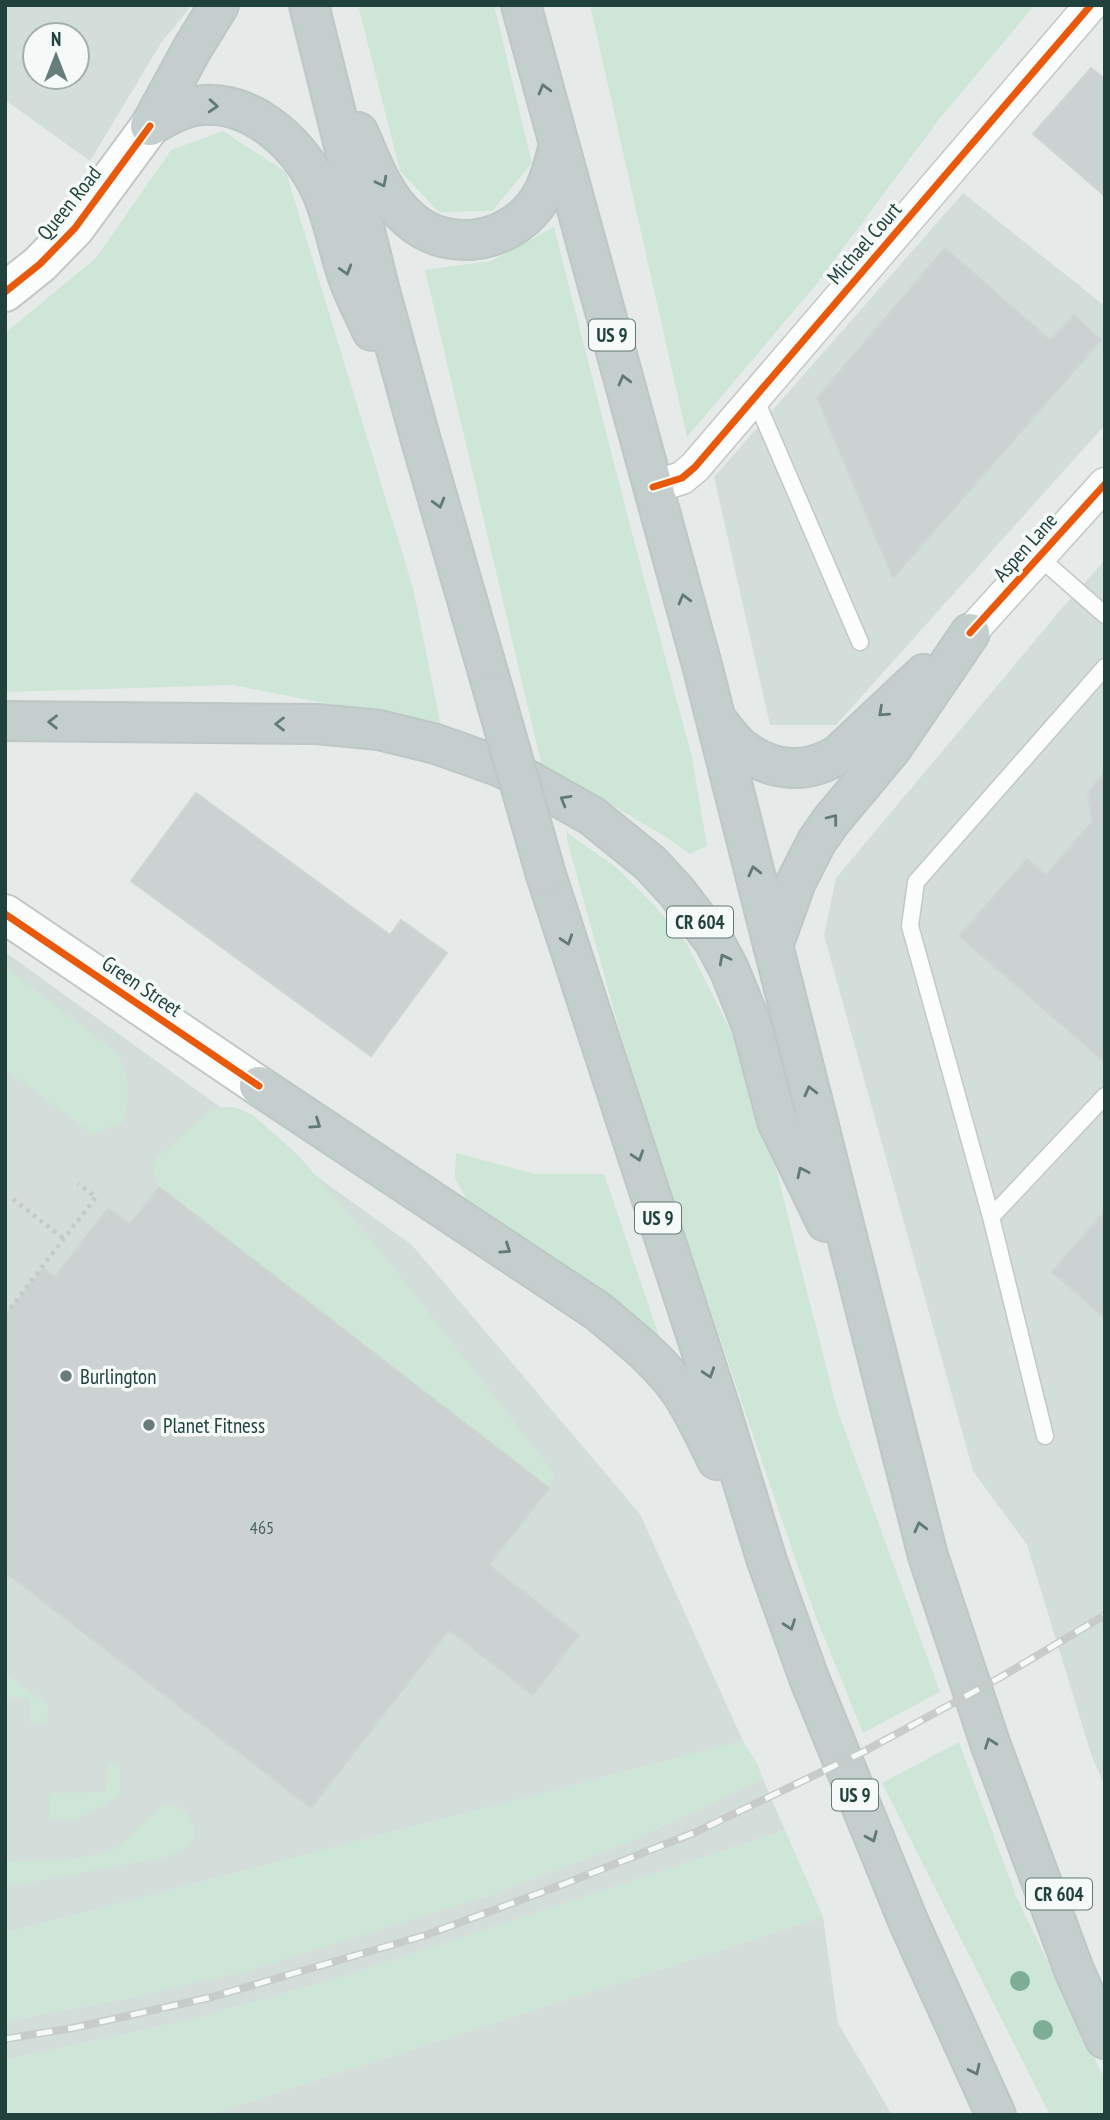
<svg xmlns="http://www.w3.org/2000/svg" width="1110" height="2120" font-family="'PT Sans Narrow',sans-serif">
  <style>
    .built { fill: #d3deda; fill-rule: evenodd }
    .green { fill: #cee6d7 }
    .building { fill: #ccd2d1; stroke: #ced5d2; stroke-width: 2 }
    .lines { fill: none; stroke-linecap: round; stroke-linejoin: round }
    .service-casing { stroke: #c3c8c6; stroke-width: 19 }
    .minor-casing { stroke: #c3c8c6; stroke-width: 35 }
    .tertiary-casing { stroke: #c3c8c6; stroke-width: 42 }
    .trunk-casing { stroke: #bdc7c5; stroke-width: 42 }
    .path { stroke: #c2cbc9; stroke-width: 4.5; stroke-dasharray: 3.5 5; stroke-linecap: butt }
    .service { stroke: #fbfcfc; stroke-width: 16 }
    .minor { stroke: #fbfcfc; stroke-width: 32 }
    .tertiary { stroke: #fbfcfc; stroke-width: 38 }
    .trunk { stroke: #c4cecc; stroke-width: 38 }
    .rail-casing { stroke: #c7cccb; stroke-width: 8 }
    .rail { stroke: #f5faf8; stroke-width: 5; stroke-dasharray: 16; stroke-linecap: butt }
    .trunk-bridge-casing { stroke: #bdc7c5; stroke-width: 42; stroke-linecap: butt }
    .trunk-bridge { stroke: #c4cecc; stroke-width: 38 }
    .cycleway-casing { stroke: #f5faf8; stroke-width: 11 }
    .cycleway { stroke: #e8590c; stroke-width: 7 }
    .tree { fill: #7dae95 }
    .oneway { stroke: #627a76 }
    .poi-dot { fill: #667d79; stroke: #f5faf8; stroke-width: 2.5 }
    .labels { text-anchor: middle; dominant-baseline: central; stroke-width: 7; stroke-linejoin: round; paint-order: stroke }
    .number-label { font-size: 18px; fill: #4d6762 }
    .shield { fill: #f5faf8; stroke: #617974; stroke-width: 2 }
    .shield-label { font-size: 19px; font-weight: bold; fill: #21423c }
    .street-label { font-size: 21px; fill: #21423c; stroke: #f5faf8 }
    .poi-label { font-size: 21px; fill: #21423c; stroke: #f5faf8; text-anchor: start }
  </style>
  <rect width="100%" height="100%" fill="#e6ebe9"/>
  <path class="built" d="M5,5H192L161,43L90,161L5,100ZM35,35H77V77H35Z
    M963,193L1105,306V425L836,725H770L714,477Z
    M1105,560V1786L1092,1757L1027,1545L973,1471L824,935L836,878L1063,607Z
    M5,952L412,1245L640,1514L743,1741L5,1933Z
    M763,1779L785,1830L342,1977L189,2020L5,2060V2021L140,1996L491,1895L622,1845Z
    M823,1917L838,2023L892,2115H208Z"/>
  <path class="green" d="M358,5H494L532,163L492,211L439,212L400,171Z
    M590,5H1035L940,118L815,286L687,437Z
    M223,131L286,172L413,588L441,726L233,685L5,692V333L96,258L171,150Z
    M554,227L628,518L692,757L707,846L690,854L666,837L541,763L425,270L491,261Z
    M567,833L616,867L654,905L687,944L731,1031L760,1105L836,1406L940,1692L863,1733L816,1617L797,1564L664,1174L618,1025L567,840Z
    M5,967L117,1053C130,1075 130,1097 123,1122L93,1134L5,1069Z
    M222,1107H234L253,1115L298,1155L382,1253L555,1474L549,1488L159,1187L152,1163L209,1112Z
    M456,1153L536,1174H604L661,1342L572,1270L467,1200L455,1178Z
    M5,1674L48,1704L47,1723H31L30,1698L5,1697Z
    M743,1741L757,1763L763,1779L622,1845L491,1895L254,1969L140,1996L5,2021V1933Z
    M959,1742L1016,1896L1105,2080V2115H1050L882,1783Z
    M108,1764H120V1795C100,1808 73,1827 49,1817V1793L107,1792Z
    M175,1805C193,1815 206,1838 181,1851C163,1860 138,1862 118,1866C80,1873 43,1880 5,1887V1862L63,1860L101,1854L117,1848L163,1806Z
    M785,1830L823,1917L208,2115H5V2060L189,2020L342,1977Z"/>
  <path class="building" d="M1091,68L1105,79V196L1033,134Z
    M945,248L1050,340L1074,315L1101,340L893,578L817,398Z
    M1105,772V1062L959,936L1027,859L1046,875L1092,822L1088,792Z
    M196,793L390,935L401,920L447,953L371,1056L131,881Z
    M159,1187L549,1488L489,1565L579,1635L533,1695L449,1630L311,1808L5,1572V1315L43,1268L55,1277L108,1208L130,1224Z
    M1105,1211V1318L1052,1272Z"/>
  <g class="lines">
    <defs>
      <path id="service" d="M755,398L860,642
        M1039,557L1105,615
        M1105,667L916,882L910,926L991,1217L1105,1096
        M991,1217L1045,1436"/>
      <path id="minor" d="M653,487L682,478L695,467L1091,5
        M970,633L1105,484"/>
      <path id="tertiary" d="M5,292L40,264L75,228L150,126
        M5,914L259,1086"/>
      <path id="trunk" d="M309,5L380,291L420,437L494,693
        M521,5L702,665L928,1556L990,1743L1074,1970L1105,2039
        M150,126C163,118 178,109 194,106C248,97 295,140 318,184C333,213 337,246 348,277C354,295 364,313 372,331
        M150,126L192,49L219,5
        M358,132C372,162 383,197 409,219C450,256 516,242 542,195C551,179 555,161 559,144
        M716,719C724,729 732,741 741,748C771,772 807,775 839,754L924,674
        M5,721L317,724L379,730L436,744L498,766L530,781L592,816L650,863L676,891L714,941L729,969L752,1026L777,1121L826,1222
        M546,875L720,1408L767,1561L809,1678L909,1923L996,2115
        M773,946L796,882L817,841L831,821L892,748L970,633
        M259,1086L599,1312C628,1337 659,1360 681,1392C695,1414 706,1437 717,1460"/>
    </defs>
    <use href="#service" class="service-casing"/>
    <use href="#minor" class="minor-casing"/>
    <use href="#tertiary" class="tertiary-casing"/>
    <use href="#trunk" class="trunk-casing"/>
    <path class="path" d="M13,1199L63,1238
      M5,1315L96,1197L78,1184"/>
    <use href="#service" class="service"/>
    <use href="#minor" class="minor"/>
    <use href="#tertiary" class="tertiary"/>
    <use href="#trunk" class="trunk"/>
    <defs>
      <path id="rail" d="M5,2039L73,2028L212,1997L426,1935L564,1884L696,1832L863,1752L1001,1677L1105,1615"/>
    </defs>
    <use href="#rail" class="rail-casing"/>
    <use href="#rail" class="rail"/>
    <defs>
      <path id="trunk-bridge" d="M494,693L546,875"/>
    </defs>
    <use href="#trunk-bridge" class="trunk-bridge-casing"/>
    <use href="#trunk-bridge" class="trunk-bridge"/>
    <defs>
      <path id="cycleway" d="M5,292L40,264L75,228L150,126
        M653,487L682,478L695,467L1091,5
        M970,633L1105,484
        M5,914L259,1086"/>
    </defs>
    <use href="#cycleway" class="cycleway-casing"/>
    <use href="#cycleway" class="cycleway"/>
  </g>
  <g class="tree">
    <circle cx="1020" cy="1981" r="10"/>
    <circle cx="1043" cy="2030" r="10"/>
  </g>
  <defs><path id="oneway-chevron" d="M-2-3.5L2.5 0L-2 3.5" fill="none" stroke-width="1.6" stroke-linecap="round" stroke-linejoin="round" transform="scale(1.75)"/></defs>
  <g class="oneway">
    <use href="#oneway-chevron" transform="translate(544 89) rotate(-105)"/>
    <use href="#oneway-chevron" transform="translate(213 106) rotate(4)"/>
    <use href="#oneway-chevron" transform="translate(382 182) rotate(63)"/>
    <use href="#oneway-chevron" transform="translate(346 270) rotate(73)"/>
    <use href="#oneway-chevron" transform="translate(624 380) rotate(-105)"/>
    <use href="#oneway-chevron" transform="translate(439 503) rotate(74)"/>
    <use href="#oneway-chevron" transform="translate(684 599) rotate(-105)"/>
    <use href="#oneway-chevron" transform="translate(883 712) rotate(138)"/>
    <use href="#oneway-chevron" transform="translate(53 722) rotate(-179)"/>
    <use href="#oneway-chevron" transform="translate(280 724) rotate(-180)"/>
    <use href="#oneway-chevron" transform="translate(565 800) rotate(-150)"/>
    <use href="#oneway-chevron" transform="translate(833 819) rotate(-52)"/>
    <use href="#oneway-chevron" transform="translate(754 871) rotate(-104)"/>
    <use href="#oneway-chevron" transform="translate(567 940) rotate(72)"/>
    <use href="#oneway-chevron" transform="translate(724 959) rotate(-118)"/>
    <use href="#oneway-chevron" transform="translate(810 1091) rotate(-104)"/>
    <use href="#oneway-chevron" transform="translate(316 1124) rotate(34)"/>
    <use href="#oneway-chevron" transform="translate(638 1156) rotate(72)"/>
    <use href="#oneway-chevron" transform="translate(802 1172) rotate(-116)"/>
    <use href="#oneway-chevron" transform="translate(506 1249) rotate(34)"/>
    <use href="#oneway-chevron" transform="translate(709 1373) rotate(72)"/>
    <use href="#oneway-chevron" transform="translate(920 1527) rotate(-104)"/>
    <use href="#oneway-chevron" transform="translate(790 1625) rotate(70)"/>
    <use href="#oneway-chevron" transform="translate(990 1743) rotate(-110)"/>
    <use href="#oneway-chevron" transform="translate(872 1837) rotate(67)"/>
    <use href="#oneway-chevron" transform="translate(975 2070) rotate(65)"/>
  </g>
  <g class="poi-dot">
    <circle cx="66" cy="1376" r="7"/>
    <circle cx="149" cy="1425" r="7"/>
  </g>
  <g class="labels">
    <g class="number-label">
      <text x="262" y="1527">465</text>
    </g>
    <g class="shield">
      <rect x="589" y="319.5" width="46" height="31" rx="5"/>
      <rect x="667" y="906.5" width="66" height="31" rx="5"/>
      <rect x="635" y="1202.5" width="46" height="31" rx="5"/>
      <rect x="832" y="1779.5" width="46" height="31" rx="5"/>
      <rect x="1026" y="1878.5" width="66" height="31" rx="5"/>
    </g>
    <g class="shield-label">
      <text x="612" y="335">US 9</text>
      <text x="700" y="922">CR 604</text>
      <text x="658" y="1218">US 9</text>
      <text x="855" y="1795">US 9</text>
      <text x="1059" y="1894">CR 604</text>
    </g>
    <g class="street-label">
      <text transform="translate(69 203) rotate(-51)">Queen Road</text>
      <text transform="translate(864 243) rotate(-49)">Michael Court</text>
      <text transform="translate(1025 547) rotate(-48)">Aspen Lane</text>
      <text transform="translate(142 986) rotate(34)">Green Street</text>
    </g>
    <g class="poi-label">
      <text x="80" y="1376">Burlington</text>
      <text x="163" y="1425">Planet Fitness</text>
    </g>
  </g>
  <rect width="1110" height="2120" fill="none" stroke="#21423c" stroke-width="14"/>
  <g transform="translate(56 56)"><circle r="33" fill="#f5faf8" stroke="#a0b0ad" stroke-width="2"/>
  <path d="M0-5L12 26L0 18L-12 26Z" fill="#667d79"/>
  <text y="-10" font-size="19" font-weight="bold" text-anchor="middle" fill="#21423c">N</text>
  </g>
</svg>
